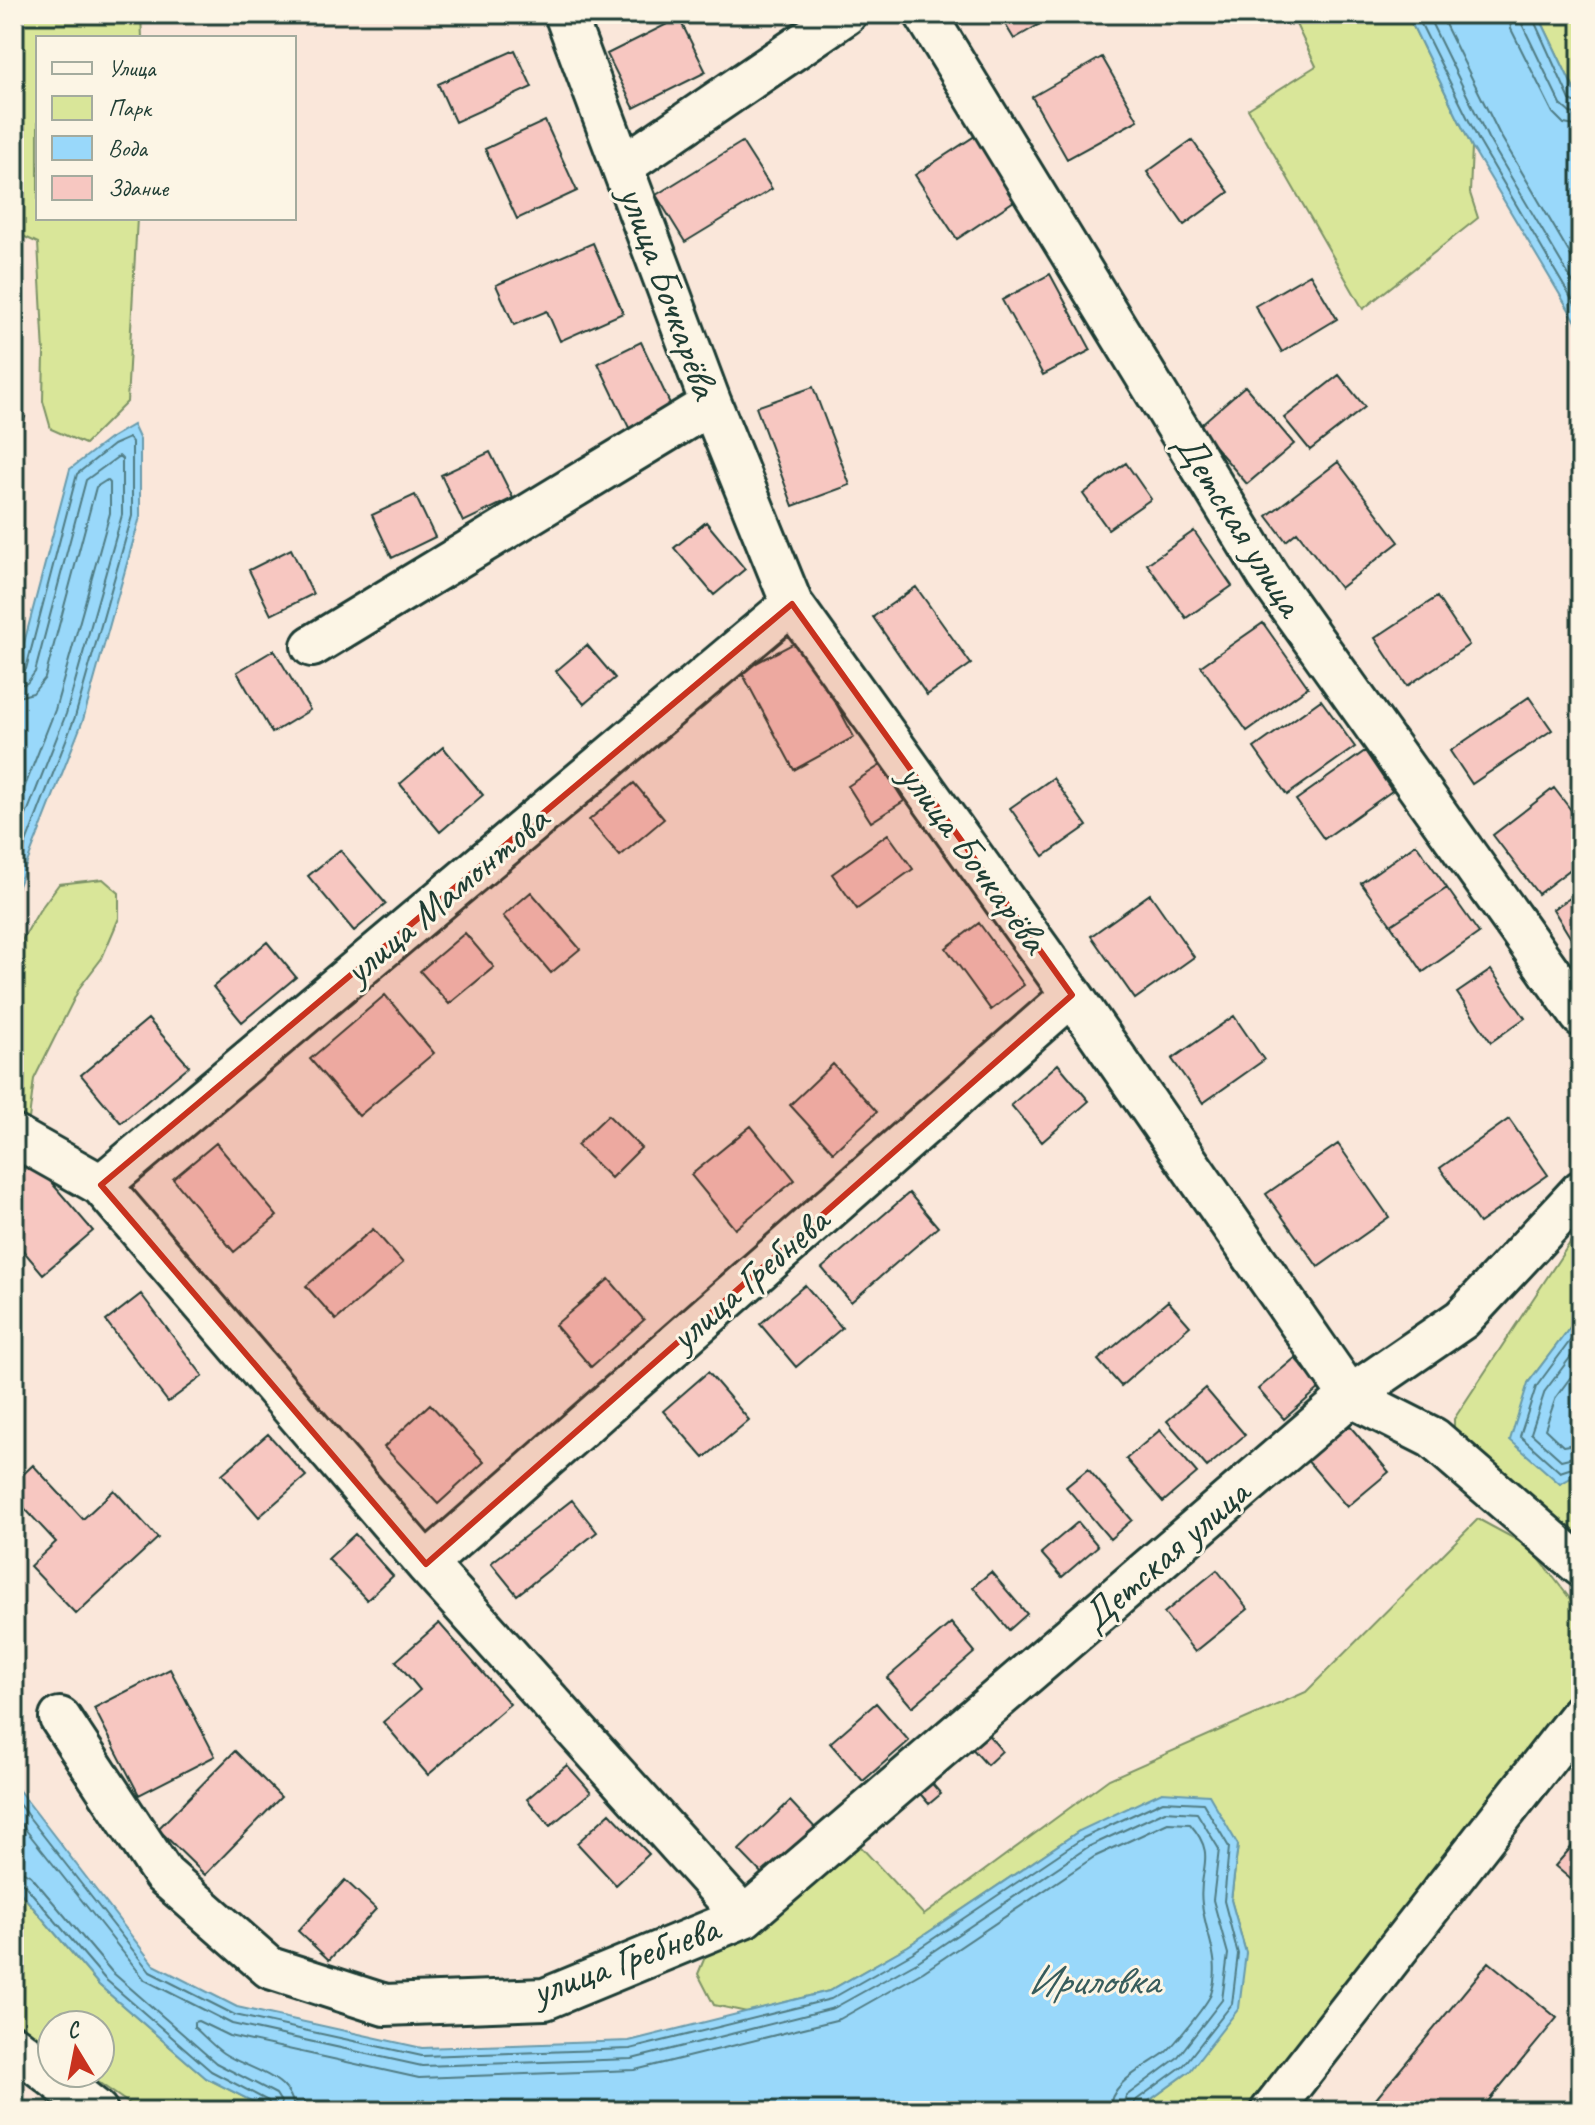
<svg xmlns="http://www.w3.org/2000/svg" width="1595" height="2125" font-family="Caveat,sans-serif">
  <style>
    .green { fill: #d9e699; stroke: #7c9266; stroke-width: 2 }
    .water { fill: #99d8fa; stroke: #689aab; stroke-width: 2 }
    .lines { fill: none; stroke-linecap: round; stroke-linejoin: round }
    .shore { stroke: #507b83; stroke-width: 2 }
    .building { fill: #f7c7c1; stroke: #1f3d34; stroke-width: 2 }
    .minor-casing { stroke: #1f3d34; stroke-width: 46 }
    .minor { stroke: #fcf5e5; stroke-width: 40 }
    .marked { fill: #c8321e; fill-opacity: 0.2; stroke: #c8321e; stroke-width: 6; stroke-linejoin: round }
    .labels { text-anchor: middle; dominant-baseline: central; stroke-width: 6; stroke-linejoin: round; paint-order: stroke }
    .street-label { font-size: 40px; fill: #1f3d34; stroke: #fcf5e5 }
    .water-label { font-size: 42px; font-style: italic; fill: #375c5c; stroke: #fcf5e5 }
  </style>
  <rect width="100%" height="100%" fill="#fae7da"/>
  <filter id="ink" filterUnits="userSpaceOnUse"><feTurbulence type="fractalNoise" baseFrequency=".0125" numOctaves="2"/><feDisplacementMap in="SourceGraphic" scale="16" xChannelSelector="R" yChannelSelector="G"/><feConvolveMatrix kernelMatrix="1 2 1 2 8 2 1 2 1" color-interpolation-filters="sRGB"/></filter>
  <g filter="url(#ink)">
    <path class="green" d="M14,14H141L142,38H38V218H137L127,402L85,444L51,429L43,401L44,353L38,243L14,232Z
      M1291,14H1407L1472,147L1470,193L1478,218L1363,309L1248,109L1316,66Z
      M1538,14H1581V104Z
      M103,879L119,893V918L102,958L80,987L34,1079L29,1119L14,1114V954L39,911L59,884Z
      M1581,1226V1313L1528,1383L1560,1483L1581,1472V1551L1454,1441V1419Z
      M1478,1519L1530,1547L1581,1613V1689L1248,2111H1135L1190,2071L1246,1953L1231,1900L1238,1845L1079,1831L908,1946L829,1991L747,2012L714,2005L698,1974L709,1947L850,1835L924,1915L1109,1779L1306,1692Z
      M14,1885L99,1985L206,2078L271,2111H140L85,2073H100V2025H52V2050L25,2032L14,2018Z"/>
    <path class="water" d="M1407,14H1538L1581,104V330L1472,147Z
      M133,425L140,440V517L83,720L14,896V681L70,469L109,439Z
      M1581,1313V1472L1560,1484L1510,1440L1528,1383Z
      M14,1784L154,1965L237,2007L422,2048L629,2041L829,1991L908,1946L1079,1831L1162,1792L1209,1795L1238,1845L1231,1900L1246,1953L1239,2008L1190,2071L1135,2111H271L206,2078L99,1985L14,1885Z"/>
    <g class="lines">
      <path class="shore" d="M1416,14L1480,143L1581,315
        M1427,14L1488,138L1581,296
        M1440,14L1499,133L1581,273
        M1509,14L1511,29L1553,113L1564,124L1581,127
        M1521,14L1522,24L1561,105L1570,113L1581,115
        M1531,14L1570,100L1581,105
        M14,676L21,674L26,669L77,474L113,445L129,438L132,442V516L75,717L14,874
        M14,686L27,683L35,672L86,480L119,456L122,459V515L66,714L14,846
        M14,698L33,693L45,678L96,487L107,480L110,483V513L55,710L14,814
        M1581,1326L1536,1387L1520,1436L1560,1472L1581,1465
        M1581,1343L1545,1391L1531,1433L1561,1460L1581,1455
        M1581,1363L1556,1397L1545,1429L1563,1446L1581,1443
        M14,1798L150,1972L235,2015L422,2056L630,2049L831,1999L912,1953L1083,1838L1163,1801L1203,1803L1229,1847L1224,1901L1238,1954L1232,2004L1184,2065L1135,2101L1132,2111
        M14,1815L145,1980L232,2024L422,2066L632,2059L834,2008L917,1962L1088,1847L1165,1811L1197,1813L1219,1849L1213,1900L1228,1954L1222,2000L1177,2058L1126,2096L1121,2111
        M14,1870L22,1871L31,1876L112,1972L216,2063L276,2094L281,2102L282,2111
        M14,1880L23,1883L105,1979L211,2071L268,2101L272,2111
        M294,2111C293,2075 248,2070 223,2053C213,2046 204,2036 194,2027V2022L198,2021L229,2036L419,2078L635,2070L840,2019L923,1972L1094,1857L1168,1823L1190,1824C1219,1857 1197,1869 1202,1904C1206,1937 1222,1960 1211,1994C1208,2003 1174,2045 1166,2052C1145,2068 1110,2081 1109,2111"/>
    </g>
    <path class="building" d="M999,14H1057L1014,39Z
      M679,18L706,72L634,108L607,54Z
      M515,50L532,87L455,122L438,84Z
      M1102,57L1138,120L1067,159L1032,97Z
      M545,121L577,191L517,219L485,149Z
      M975,136L1017,199L957,239L915,175Z
      M1192,140L1229,192L1184,225L1147,172Z
      M742,142L772,189L685,242L656,195Z
      M593,243L623,313L560,341L547,311L514,325L496,285Z
      M1050,274L1091,350L1043,375L1002,300Z
      M1310,274L1337,319L1282,352L1255,306Z
      M641,342L673,410L630,430L598,363Z
      M1339,375L1365,407L1310,450L1284,418Z
      M1245,386L1294,444L1247,484L1198,427Z
      M813,387L850,485L793,506L756,407Z
      M14,414L25,417L15,453H14Z
      M490,452L513,498L463,522L441,475Z
      M1338,462L1399,542L1340,588L1297,532L1286,541L1267,516Z
      M1126,463L1151,499L1108,529L1083,494Z
      M415,495L435,537L392,558L372,515Z
      M706,522L745,569L714,595L674,548Z
      M1194,531L1232,586L1186,618L1147,564Z
      M291,549L313,594L271,615L249,570Z
      M916,587L971,664L927,695L873,617Z
      M1437,597L1469,645L1407,686L1375,638Z
      M1263,623L1308,687L1247,731L1201,666Z
      M802,639L854,737L794,770L741,671Z
      M587,645L615,678L584,704L556,671Z
      M274,650L310,710L272,733L237,672Z
      M1529,697L1552,730L1472,784L1450,751Z
      M1321,700L1355,747L1287,795L1254,748Z
      M443,747L483,795L440,832L400,784Z
      M1365,751L1392,791L1324,839L1296,800Z
      M881,765L904,801L871,822L848,786Z
      M1053,778L1087,826L1044,856L1010,808Z
      M634,783L664,819L620,856L589,820Z
      M1554,788L1581,823V861L1538,894L1493,835Z
      M888,834L913,869L857,909L832,874Z
      M1416,844L1447,888L1391,925L1361,883Z
      M340,850L386,904L354,931L308,876Z
      M1447,888L1479,933L1423,972L1391,925Z
      M1581,891V955L1553,909Z
      M531,892L580,949L551,973L503,916Z
      M1150,894L1194,957L1135,999L1091,936Z
      M979,923L1024,985L991,1010L946,948Z
      M465,933L494,967L449,1004L420,971Z
      M267,942L296,977L242,1022L213,987Z
      M1491,970L1525,1018L1491,1042L1457,993Z
      M385,995L434,1053L359,1116L310,1059Z
      M1234,1016L1264,1060L1203,1103L1172,1059Z
      M148,1019L189,1066L121,1123L81,1075Z
      M833,1064L877,1112L833,1152L790,1105Z
      M1058,1064L1089,1101L1042,1142L1011,1105Z
      M608,1115L641,1148L611,1178L577,1145Z
      M1509,1119L1548,1175L1479,1223L1440,1168Z
      M751,1126L795,1180L735,1229L691,1175Z
      M216,1143L277,1216L234,1252L173,1179Z
      M1338,1144L1389,1217L1318,1267L1266,1194Z
      M32,1160L93,1231L43,1274L14,1240V1175Z
      M909,1193L938,1227L851,1302L822,1268Z
      M373,1229L403,1263L336,1320L306,1286Z
      M609,1279L644,1320L591,1367L555,1325Z
      M805,1285L842,1328L796,1367L760,1324Z
      M141,1294L203,1376L168,1402L106,1321Z
      M1168,1301L1190,1326L1121,1386L1098,1360Z
      M1295,1358L1320,1388L1284,1419L1258,1389Z
      M708,1372L749,1420L704,1458L663,1411Z
      M1205,1388L1245,1435L1207,1467L1167,1421Z
      M430,1404L484,1462L438,1504L384,1447Z
      M1348,1424L1389,1472L1347,1507L1306,1459Z
      M1160,1430L1197,1473L1163,1502L1126,1459Z
      M268,1434L306,1476L259,1517L222,1474Z
      M33,1465L83,1519L114,1490L158,1538L76,1614L30,1566L56,1542L14,1497V1483Z
      M1088,1469L1132,1520L1110,1539L1066,1487Z
      M572,1500L597,1532L517,1595L491,1563Z
      M1078,1522L1098,1546L1062,1577L1041,1553Z
      M355,1534L393,1576L367,1600L328,1559Z
      M1217,1570L1248,1609L1195,1652L1164,1613Z
      M991,1572L1027,1614L1009,1630L973,1587Z
      M439,1623L510,1704L428,1775L383,1722L420,1690L396,1661Z
      M951,1623L975,1652L912,1707L887,1678Z
      M170,1669L215,1756L139,1795L94,1708Z
      M876,1703L909,1741L863,1781L830,1743Z
      M985,1731L1002,1751L987,1765L969,1745Z
      M235,1751L281,1797L205,1875L158,1829Z
      M567,1765L591,1792L550,1826L527,1799Z
      M928,1779L941,1794L929,1804L916,1789Z
      M790,1801L819,1832L768,1880L739,1850Z
      M610,1813L649,1854L616,1885L577,1843Z
      M1581,1836V1888L1555,1866Z
      M345,1880L376,1909L329,1960L298,1931Z
      M1489,1962L1557,2018L1480,2111H1366Z"/>
    <g class="lines">
      <defs>
        <path id="minor" d="M565,14L711,404L792,604L1072,995L1350,1396L1433,1438L1581,1566
          M925,14L1268,576L1581,1016
          M623,166L846,14
          M312,646L711,404
          M14,1136L101,1185L426,1564L744,1917
          M101,1185L792,604
          M426,1564L1072,995
          M60,1718L163,1874L270,1968L385,2005L545,1999L744,1917L1350,1396L1462,1319L1581,1191
          M14,2046L97,2111
          M1271,2111L1581,1714"/>
      </defs>
      <use href="#minor" class="minor-casing"/>
      <use href="#minor" class="minor"/>
    </g>
  </g>
  <path class="marked" d="M792,604L1072,995L426,1564L101,1185Z"/>
  <g class="labels">
    <g class="street-label">
      <text transform="translate(669 292) rotate(70)">улица Бочкарёва</text>
      <text transform="translate(1239 524) rotate(58)">Детская улица</text>
      <text transform="translate(974 858) rotate(54)">улица Бочкарёва</text>
      <text transform="translate(446 895) rotate(-40)">улица Мамонтова</text>
      <text transform="translate(749 1279) rotate(-41)">улица Гребнева</text>
      <text transform="translate(1165 1555) rotate(-41)">Детская улица</text>
      <text transform="translate(625 1960) rotate(-20)">улица Гребнева</text>
    </g>
    <g class="water-label">
      <text x="1093" y="1980">Ириловка</text>
    </g>
  </g>
  <rect width="1595" height="2125" fill="none" stroke="#fcf5e5" stroke-width="48"/>
  <rect x="24" y="24" width="1547" height="2077" fill="none" stroke="#1f3d34" stroke-width="3" filter="url(#ink)"/>
  <rect x="36" y="36" width="260" height="184" fill="#fcf5e5" stroke="#a4ab9e" stroke-width="2"/>
  <rect x="52" y="62" width="40" height="12" fill="#fcf5e5" stroke="#a4ab9e" stroke-width="2"/>
  <text x="108" y="76" font-size="24" fill="#1f3d34">Улица</text>
  <rect x="52" y="96" width="40" height="24" fill="#d9e699" stroke="#a4ab9e" stroke-width="2"/>
  <text x="108" y="116" font-size="24" fill="#1f3d34">Парк</text>
  <rect x="52" y="136" width="40" height="24" fill="#99d8fa" stroke="#a4ab9e" stroke-width="2"/>
  <text x="108" y="156" font-size="24" fill="#1f3d34">Вода</text>
  <rect x="52" y="176" width="40" height="24" fill="#f7c7c1" stroke="#a4ab9e" stroke-width="2"/>
  <text x="108" y="196" font-size="24" fill="#1f3d34">Здание</text>
  <g transform="translate(76 2049) rotate(350)"><circle r="38" fill="#fcf5e5" stroke="#a4ab9e" stroke-width="2"/>
  <path d="M0-6L14 30L0 20L-14 30Z" fill="#c8321e"/>
  <text y="-12" font-size="22" font-weight="bold" text-anchor="middle" fill="#1f3d34">С</text>
  </g>
</svg>
